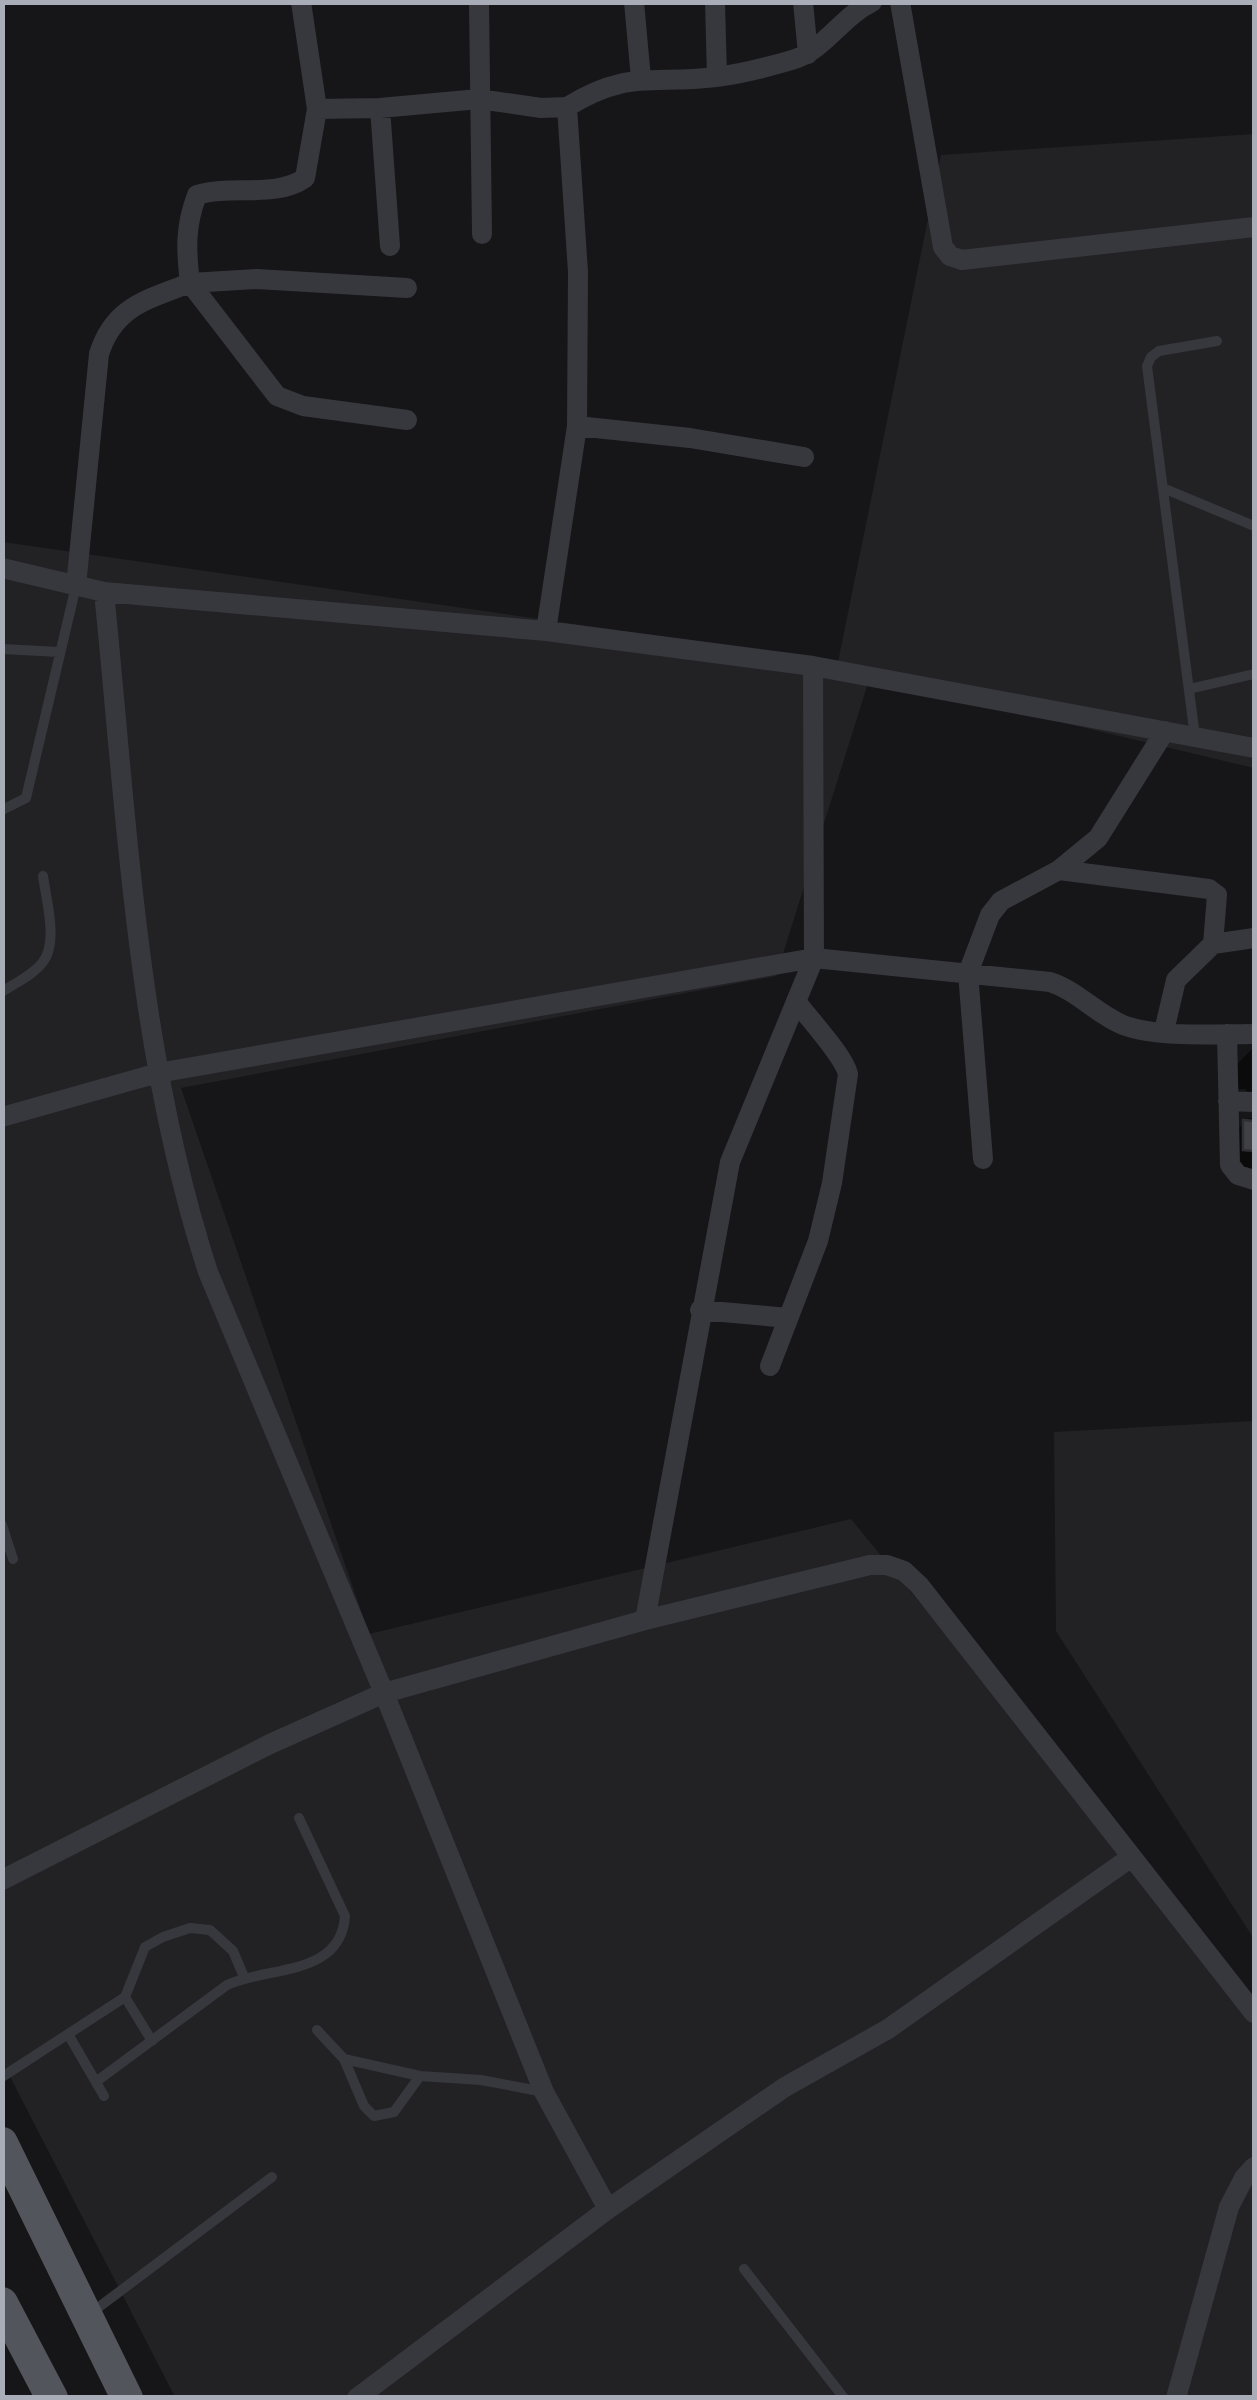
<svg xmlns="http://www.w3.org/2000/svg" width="1257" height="2400" font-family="Barlow,sans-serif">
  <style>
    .built { fill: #222225 }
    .shadow { fill: #0007 }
    .building { fill: #404145; stroke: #303034; stroke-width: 2.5 }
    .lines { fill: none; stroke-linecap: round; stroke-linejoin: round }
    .lane { stroke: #37383d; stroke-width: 10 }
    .street { stroke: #37383d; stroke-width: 20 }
    .primary { stroke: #53555c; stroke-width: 32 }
  </style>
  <rect width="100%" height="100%" fill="#161618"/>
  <path class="built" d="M1254,134V768L870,677L776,976L181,1088L369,1634L851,1519L1254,2009V2397H175L3,2063V542L838,662L941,155Z
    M1254,1421V1939L1056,1631L1054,1432Z"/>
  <path class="shadow" d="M1251,1050H1254V1094H1246V1089H1235L1236,1065Z
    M1249,1118H1254V1170L1233,1169L1229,1138Z"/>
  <path class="building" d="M1243,1120L1254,1121V1151L1243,1150Z"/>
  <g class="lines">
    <path class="lane" d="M1163,488L1254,526
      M2,649L59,652
      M1189,689L1254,674
      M1195,737L1147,366L1151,357L1159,351L1217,341
      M2,810L26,798L76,586
      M2,992C15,983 33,975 42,963C59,944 46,899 43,876
      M2,1525L13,1559
      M125,1997L152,2041
      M317,2030L344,2059L364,2106L374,2116L394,2112L420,2076
      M68,2034L104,2096
      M344,2059L420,2076L481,2080L544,2092
      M2,2077L125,1997L145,1947L163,1937L190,1928L210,1930L233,1951L244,1977
      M97,2081L227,1985C267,1966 341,1977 345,1916L299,1818
      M744,2269L844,2398
      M91,2313L272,2177"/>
    <path class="street" d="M301,2L317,109
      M479,2L482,234
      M634,2L641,79
      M715,2L717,77
      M803,2L808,54
      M900,2L943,247L950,256L962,260L1254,227
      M567,107C628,69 652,85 716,77C741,74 768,67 792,60C825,50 841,17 872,2
      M380,108L390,246
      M407,288L257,279L190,283C186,250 185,226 197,195C231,184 275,199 305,178L317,109L380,108L479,99L541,108L567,107L578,272L577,426L546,631
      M577,426L690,438L804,457
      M2,568L104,592L546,631L813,666L1254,748
      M76,586L99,354C114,306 147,300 190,283L277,396L303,406L407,420
      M104,592C127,819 137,1054 208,1272L384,1693L544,2092L608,2209
      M1059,870L1209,889L1217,895L1213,944
      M1164,1031L1176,980L1213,944L1254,938
      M1227,1034L1230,1165L1238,1175L1254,1180
      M1228,1101L1254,1102
      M2,1117L158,1073L814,958L813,666
      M983,1159L968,973L990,915L1001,901L1059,870L1098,838L1165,731
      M700,1310L788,1318
      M770,1366L818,1241L832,1183L848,1074C844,1056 809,1019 796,1001
      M645,1620L730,1162L814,958L1050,982C1078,991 1096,1014 1123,1025C1157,1038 1217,1034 1254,1034
      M2,1880L270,1744L384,1693L645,1620L870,1565H887L904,1571L919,1585L1254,2013
      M357,2398L608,2209L785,2087L888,2029L1130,1858
      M1176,2398L1229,2207L1244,2178L1254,2167"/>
    <path class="primary" d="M2,2143L127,2398
      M2,2303L52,2398"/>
  </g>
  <rect width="1257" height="2400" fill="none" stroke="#a8adb8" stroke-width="10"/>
</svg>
